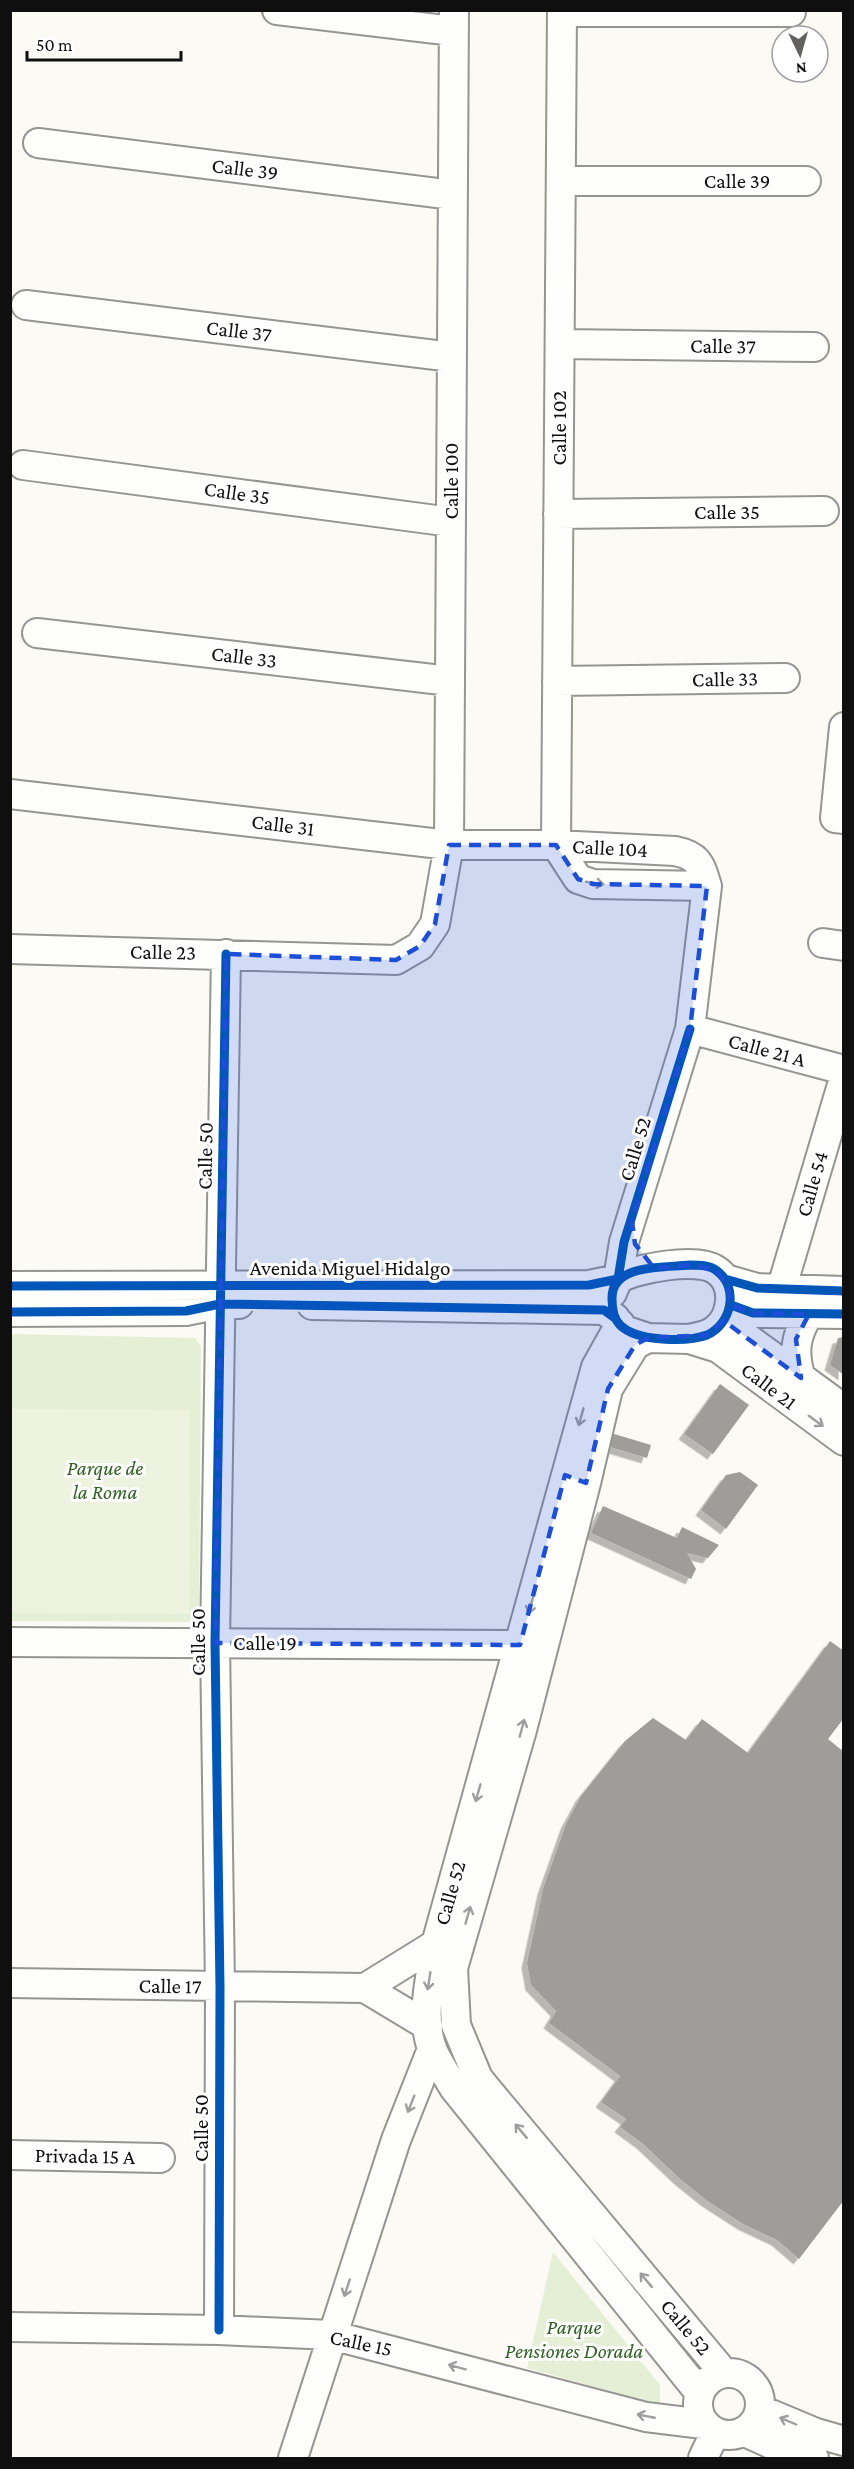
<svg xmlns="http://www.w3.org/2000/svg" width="854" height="2469" font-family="'Crimson Pro',serif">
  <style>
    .green { fill: #e5efd6 }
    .pitch { fill: #eef3df }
    .building { fill: #9f9d99; filter: url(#shadow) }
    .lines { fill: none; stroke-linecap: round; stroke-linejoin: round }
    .minor-casing { stroke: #959592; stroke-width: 32 }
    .minor { stroke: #fefefd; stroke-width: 28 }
    .cycleway-casing { stroke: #fff; stroke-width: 13 }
    .cycleway { stroke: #0057b8; stroke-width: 9 }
    .oneway { stroke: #9e9e9e }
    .marked { fill: #1d4ed8; fill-opacity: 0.2; stroke: #1d4ed8; stroke-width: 4.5; stroke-dasharray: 12 8; stroke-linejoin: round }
    .labels { text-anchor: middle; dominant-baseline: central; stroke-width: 6; stroke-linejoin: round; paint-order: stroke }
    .street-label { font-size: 21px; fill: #0f0f0f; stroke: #fff }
    .park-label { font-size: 21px; font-style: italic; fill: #326223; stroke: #fff }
  </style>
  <defs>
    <filter id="shadow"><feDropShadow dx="-5.5" dy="5.5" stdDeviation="0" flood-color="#0004"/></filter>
  </defs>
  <rect width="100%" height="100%" fill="#fbfaf4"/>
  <path class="green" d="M11,1334L195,1338L201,1347L199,1613L192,1622L11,1621Z
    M553,2252L660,2385V2405L527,2368Z"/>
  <path class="pitch" d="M11,1409L190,1410L189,1614L11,1613Z"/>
  <path class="building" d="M844,1337V1375L830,1365L838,1338Z
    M720,1384L749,1405L713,1454L684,1434Z
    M611,1433L651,1445L647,1458L607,1446Z
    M740,1472L758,1485L726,1529L701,1510L726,1475Z
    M603,1506L677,1538L682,1527L719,1545L708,1558L687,1553L696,1569L691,1579L591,1533Z
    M830,1641L844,1651V1718L828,1739L844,1752V2200L799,2259L777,2240L743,2224L706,2200L680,2179L642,2143L620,2127L626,2119L601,2102L620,2076L549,2023L556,2011L531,1985L527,1963L543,1889L566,1824L581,1796L625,1741L653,1718L686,1740L702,1719L748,1753Z"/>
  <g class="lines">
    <defs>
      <path id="minor" d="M277,10L453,31
        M562,10L556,845L578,879L593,884L707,886
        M562,12H791
        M38,143L453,195
        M561,181H806
        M26,305L452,357
        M560,344L814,347
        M23,465L451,522
        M558,514L824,511
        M37,633L450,681
        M557,681L785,678
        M844,727L835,818L844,819
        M10,794L449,845H556L675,851C699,856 700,864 707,886L690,1029L624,1242L618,1279L589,1285L10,1286
        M823,943L844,946
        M10,949L396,960L420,946L435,924L449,845L454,10
        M690,1029L844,1070
        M725,1279L757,1288L844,1291
        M781,1290L844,1078
        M612,1293L618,1279C637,1268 697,1257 716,1270C737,1284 733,1316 715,1330C708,1336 698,1337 689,1339
        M312,1305L604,1310L615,1318
        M731,1305L753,1313L844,1314
        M10,1312L186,1311L220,1304H239
        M724,1321L844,1409
        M620,1324L596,1367L436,1944C430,1976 420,2020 433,2051C439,2064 447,2076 454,2088L699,2392
        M630,1332L648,1338L689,1339L718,1348L844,1441
        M648,1338L635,1345L608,1389L586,1483L522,1730L453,1968L456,2025L478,2078L486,2088L724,2373
        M801,1378C793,1353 795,1336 809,1314
        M10,1642L520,1645
        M10,1983L365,1988L428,2026
        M365,1988L436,1944
        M10,2155L160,2158
        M10,2327L219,2330L331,2335L646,2417L703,2424
        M219,2330L220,1987L215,1643L226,954
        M698 2404a31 31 0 1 1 62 0a31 31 0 1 1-62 0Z
        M761,2410L816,2433L844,2441
        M745,2432L791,2453L814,2458
        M293,2458L396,2140L432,2049
        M703,2458L715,2433"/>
    </defs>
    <use href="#minor" class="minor-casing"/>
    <use href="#minor" class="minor"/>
    <defs>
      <path id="cycleway" d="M690,1265C699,1265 710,1265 717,1271C739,1287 732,1324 707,1335C694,1340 676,1340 662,1339C648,1338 630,1335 620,1325C613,1318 612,1308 612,1299C611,1263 665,1268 690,1265Z
        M725,1279L757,1288L844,1291
        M10,1286L589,1285L618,1279L624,1242L690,1029
        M731,1305L753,1313L844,1314
        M10,1312L186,1311L220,1304L604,1310L615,1318
        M219,2330L220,1987L215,1643L226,954"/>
    </defs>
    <use href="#cycleway" class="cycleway-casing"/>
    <use href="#cycleway" class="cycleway"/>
  </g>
  <defs><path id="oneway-shaft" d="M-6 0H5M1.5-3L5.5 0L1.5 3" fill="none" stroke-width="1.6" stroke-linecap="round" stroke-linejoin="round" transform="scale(1.5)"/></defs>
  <g class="oneway">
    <use href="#oneway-shaft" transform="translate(595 883) rotate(8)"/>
    <use href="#oneway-shaft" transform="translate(581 1417) rotate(106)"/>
    <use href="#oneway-shaft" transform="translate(816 1421) rotate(36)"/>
    <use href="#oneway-shaft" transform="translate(531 1605) rotate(105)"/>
    <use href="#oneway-shaft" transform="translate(522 1728) rotate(-75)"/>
    <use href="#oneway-shaft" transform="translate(478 1793) rotate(106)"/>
    <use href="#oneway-shaft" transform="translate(468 1915) rotate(-74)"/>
    <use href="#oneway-shaft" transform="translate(429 1981) rotate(99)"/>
    <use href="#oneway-shaft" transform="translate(411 2104) rotate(112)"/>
    <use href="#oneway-shaft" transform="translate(521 2131) rotate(-130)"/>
    <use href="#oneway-shaft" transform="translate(646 2280) rotate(-130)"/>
    <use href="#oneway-shaft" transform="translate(347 2288) rotate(108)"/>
    <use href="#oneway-shaft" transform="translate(457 2367) rotate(-165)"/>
    <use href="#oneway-shaft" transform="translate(646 2416) rotate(-169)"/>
    <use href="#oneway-shaft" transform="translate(788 2421) rotate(-157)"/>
  </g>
  <path class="marked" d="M449,845H556L578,879L593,884L707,886L690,1029L632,1221L635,1244L654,1268L690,1265L716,1270L728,1287L731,1305L753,1313L809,1314L796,1339L801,1378L724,1321L707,1335L648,1338L635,1345L608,1389L586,1483L565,1475L520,1645L215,1643L226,954L396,960L420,946L435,924Z"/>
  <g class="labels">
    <g class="street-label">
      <text transform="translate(245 169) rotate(7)">Calle 39</text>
      <text x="737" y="181">Calle 39</text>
      <text transform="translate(239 331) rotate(7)">Calle 37</text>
      <text transform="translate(723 346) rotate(1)">Calle 37</text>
      <text transform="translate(559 428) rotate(-90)">Calle 102</text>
      <text transform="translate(451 481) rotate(-90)">Calle 100</text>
      <text transform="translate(237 493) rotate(8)">Calle 35</text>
      <text x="727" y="512">Calle 35</text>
      <text transform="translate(244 657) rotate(7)">Calle 33</text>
      <text transform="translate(725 679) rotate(-1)">Calle 33</text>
      <text transform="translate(283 825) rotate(7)">Calle 31</text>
      <text transform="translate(610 848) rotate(3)">Calle 104</text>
      <text transform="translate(163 952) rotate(1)">Calle 23</text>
      <text transform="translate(767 1050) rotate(15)">Calle 21 A</text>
      <text transform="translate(635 1149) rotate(-73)">Calle 52</text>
      <text transform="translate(205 1156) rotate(-89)">Calle 50</text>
      <text transform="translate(812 1184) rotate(-74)">Calle 54</text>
      <text x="350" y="1268">Avenida Miguel Hidalgo</text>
      <text transform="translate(769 1386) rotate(37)">Calle 21</text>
      <text transform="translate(198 1642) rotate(-90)">Calle 50</text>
      <text x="265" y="1643">Calle 19</text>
      <text transform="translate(450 1893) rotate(-74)">Calle 52</text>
      <text transform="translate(170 1986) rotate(1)">Calle 17</text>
      <text transform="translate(201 2128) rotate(-90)">Calle 50</text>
      <text transform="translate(85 2156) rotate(1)">Privada 15 A</text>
      <text transform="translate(686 2327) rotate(50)">Calle 52</text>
      <text transform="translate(361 2343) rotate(12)">Calle 15</text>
    </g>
    <g class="park-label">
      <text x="105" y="1468">Parque de<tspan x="105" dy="24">la Roma</tspan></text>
      <text x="574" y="2327">Parque<tspan x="574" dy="24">Pensiones Dorada</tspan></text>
    </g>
  </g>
  <rect width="854" height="2469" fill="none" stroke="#0f0f0f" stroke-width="24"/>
  <g transform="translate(800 54) rotate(175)"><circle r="28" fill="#ffffff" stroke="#9f9f9f" stroke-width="1.5"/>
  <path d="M0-4.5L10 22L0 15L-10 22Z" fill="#62615f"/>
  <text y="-9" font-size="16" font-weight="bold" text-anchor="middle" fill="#0f0f0f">N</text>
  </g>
  <path d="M27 51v9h154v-9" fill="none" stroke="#0f0f0f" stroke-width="3"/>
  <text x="36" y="51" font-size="18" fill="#0f0f0f" stroke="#ffffff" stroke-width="4.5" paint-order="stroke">50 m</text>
</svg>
